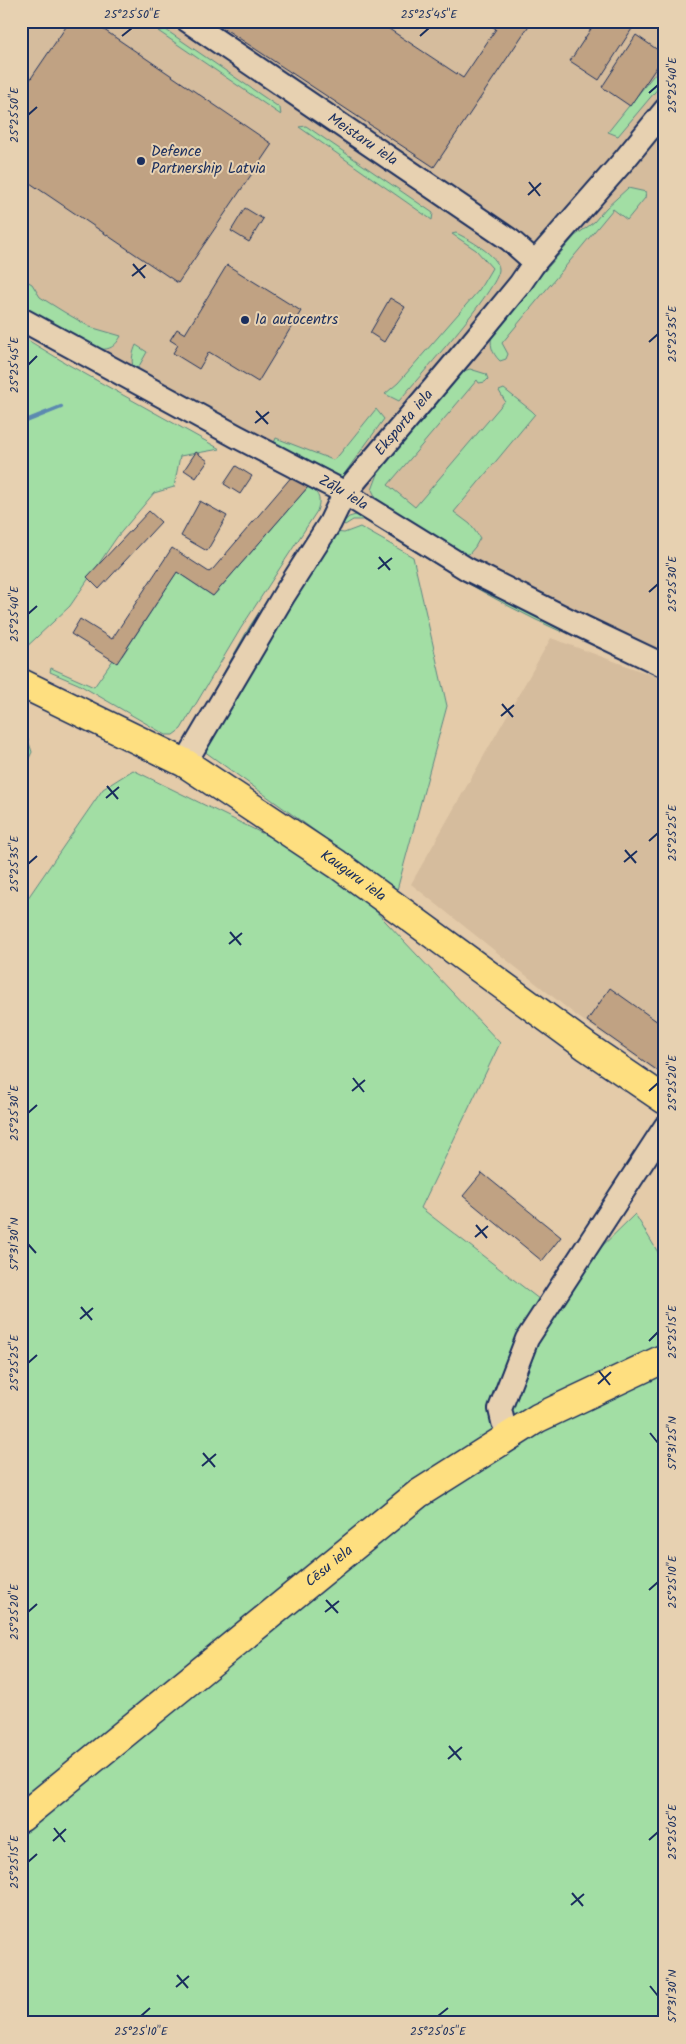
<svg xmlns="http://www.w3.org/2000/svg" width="686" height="2044" font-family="Kalam,sans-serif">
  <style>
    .built { fill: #d5bc9d }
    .green { fill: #a2dea4; stroke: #5e8681 }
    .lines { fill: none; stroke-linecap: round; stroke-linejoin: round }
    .stream { stroke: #5b89b0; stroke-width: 4.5 }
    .building { fill: #c0a283; stroke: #1b2f5e }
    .minor-casing { stroke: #1b2f5e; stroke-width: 26 }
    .major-casing { stroke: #1b2f5e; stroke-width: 31 }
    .minor { stroke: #e7d1b1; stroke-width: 22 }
    .major { stroke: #fedf80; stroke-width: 28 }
    .ticks { fill: none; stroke: #1b2f5e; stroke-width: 2 }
    .poi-dot { fill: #1b2f5e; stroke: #e7d1b1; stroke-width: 2 }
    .labels { text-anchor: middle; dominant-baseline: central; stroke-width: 4; stroke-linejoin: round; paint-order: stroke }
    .street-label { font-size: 15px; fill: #1b2f5e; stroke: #e7d1b1 }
    .poi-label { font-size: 15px; fill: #1b2f5e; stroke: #e7d1b1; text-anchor: start }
    .neatline { fill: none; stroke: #1b2f5e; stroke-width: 2 }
    .ticks-label { font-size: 12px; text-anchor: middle; fill: #1b2f5e }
  </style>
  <rect width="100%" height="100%" fill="#e4cba9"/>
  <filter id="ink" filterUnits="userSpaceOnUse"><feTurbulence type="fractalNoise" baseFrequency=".02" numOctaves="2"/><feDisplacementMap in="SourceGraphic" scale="10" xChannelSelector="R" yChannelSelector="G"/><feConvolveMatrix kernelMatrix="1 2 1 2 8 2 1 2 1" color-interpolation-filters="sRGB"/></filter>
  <g filter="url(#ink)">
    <path class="built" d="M21,21H665V664L21,314Z
      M551,638L665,680V1078L577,1016L411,884Z"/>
    <path class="green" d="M166,30L280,108L281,115L158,31Z
      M665,61V80L618,136L608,132Z
      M306,126L433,213L432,220L299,127Z
      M628,188L646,192L645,198L627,220L613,209L502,343L508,354L506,359L500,361C491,352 490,345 492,332L575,236L594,222L606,208Z
      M456,233C467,238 499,256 499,269C500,288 415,381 399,401L385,394L398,383L479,290L492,268L476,250L452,234Z
      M25,280L32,284L40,297L64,312L90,327L121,336C114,349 107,351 93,348L25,309C19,300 20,290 25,280Z
      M21,336L69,365L220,449L180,456L174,487L154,493L117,537L70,606L21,652Z
      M136,345L147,352L138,368L133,367C131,359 133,352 136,345Z
      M470,369L486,374L488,379L485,382L479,383L477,380L388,485L415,507L505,401L499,391L504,389L532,411L535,414L454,512L470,524L480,538L475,547L469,554H457L378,502L372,490L378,474L458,373Z
      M376,409L384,419L342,477L274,443L276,438L333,460L339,455Z
      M308,487C320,493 321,500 317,511L241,628L181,729L173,735H166L78,684L50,672L51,668L94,687L113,660L122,656L177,572L213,596Z
      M359,514L524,611L557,626L562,632C492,601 429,560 364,520H353L345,525L342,523L349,517Z
      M320,519L188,740L184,743L250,626Z
      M360,527L413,557L447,706L397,890L204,751L207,740L335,532L344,533Z
      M21,719L32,752L21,775Z
      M133,770L337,870L500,1043L421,1208L544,1303L635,1214L665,1264V2023H21V908L103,789Z"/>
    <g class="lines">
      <path class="stream" d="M21,423L61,407"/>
    </g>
    <path class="building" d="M70,21H91L272,144L178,283L21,177V93Z
      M213,21H377L463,78L496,29L485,21H532L434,167Z
      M596,21H637L599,80L570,61Z
      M636,35L665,55L630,106L602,87Z
      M245,208L263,219L249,242L231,231Z
      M227,265L301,311L258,382L209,352L199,369L173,353L178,345L170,340L177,329L185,334Z
      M390,298L405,307L384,342L370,333Z
      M196,452L208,461L196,478L184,470Z
      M236,466L252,476L240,494L224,484Z
      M293,475L308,487L213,596L177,572L117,663L71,634L80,619L112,639L172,548L209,572L213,569Z
      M200,501L227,516L207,551L181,536Z
      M149,511L161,522L99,589L87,577Z
      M610,988L665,1027V1076L587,1021Z
      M482,1173L561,1237L542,1261L463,1196Z"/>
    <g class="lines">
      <defs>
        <g id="minor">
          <path id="s1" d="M188,21L510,240L535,262"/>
          <path id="s2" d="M21,319L236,436L336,488L467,569L583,627L665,666"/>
          <path id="s3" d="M185,763L284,595L330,523L344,494L470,345L520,284L535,262L625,159L665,110"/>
          <path d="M510,1436L503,1422L500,1409L527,1339L665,1127"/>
        </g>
        <g id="major">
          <path id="s4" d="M21,683L185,763L337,864L587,1047L665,1100"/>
          <path id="s5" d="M21,1818L418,1494L538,1418L665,1358"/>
        </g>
      </defs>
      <use href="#minor" class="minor-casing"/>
      <use href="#major" class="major-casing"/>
      <use href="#minor" class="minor"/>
      <use href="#major" class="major"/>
    </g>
  </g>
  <path class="ticks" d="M122,36L132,28M420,36L429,28M649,93L658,85M28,115L37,107M529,182L540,196M528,195L541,183M133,264L145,278M132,276L146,265M649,342L658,334M28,365L37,356M256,411L268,424M255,423L269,412M379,557L390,570M378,569L392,558M649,592L658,584M28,614L37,606M502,704L513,717M501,716L514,705M107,786L118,799M106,798L119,787M649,841L658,833M625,850L636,863M624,862L637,851M28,864L37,856M230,932L241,945M229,944L242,933M353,1078L364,1092M352,1091L365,1080M649,1091L658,1083M28,1113L37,1105M476,1225L487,1238M475,1237L488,1226M28,1244L36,1253M81,1307L92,1320M80,1319L93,1308M649,1341L658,1332M28,1363L37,1355M599,1371L610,1385M598,1384L611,1372M650,1433L658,1443M203,1453L215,1467M202,1466L216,1454M649,1590L658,1582M326,1600L338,1613M28,1612L37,1604M325,1612L339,1601M449,1746L461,1760M448,1759L462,1747M54,1828L65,1842M649,1840L658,1832M53,1841L66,1829M28,1862L37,1854M572,1893L583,1906M571,1905L584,1894M177,1975L188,1988M650,1986L658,1996M176,1987L189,1976M141,2016L150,2008M438,2016L448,2008"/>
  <g class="poi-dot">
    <circle cx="141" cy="161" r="5"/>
    <circle cx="245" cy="320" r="5"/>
  </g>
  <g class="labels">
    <g class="street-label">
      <text stroke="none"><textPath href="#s1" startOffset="211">Meistaru iela</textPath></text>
      <text stroke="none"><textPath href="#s3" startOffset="406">Eksporta iela</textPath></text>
      <text stroke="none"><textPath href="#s2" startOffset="366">Zāļu iela</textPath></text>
      <text stroke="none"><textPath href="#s4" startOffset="385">Kauguru iela</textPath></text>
      <text stroke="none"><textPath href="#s5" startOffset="398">Cēsu iela</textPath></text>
    </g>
    <g class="poi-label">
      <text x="151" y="152">Defence<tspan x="151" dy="17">Partnership Latvia</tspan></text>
      <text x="255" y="320">1a autocentrs</text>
    </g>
  </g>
  <rect width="686" height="2044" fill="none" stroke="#e7d1b1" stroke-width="55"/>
  <rect x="28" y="28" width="630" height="1988" class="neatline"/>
  <g class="ticks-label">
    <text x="132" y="18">25°25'50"E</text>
    <text x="429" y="18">25°25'45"E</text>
    <text transform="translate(672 85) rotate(-90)" y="4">25°25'40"E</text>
    <text transform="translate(14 115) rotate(-90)" y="4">25°25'50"E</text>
    <text transform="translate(672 334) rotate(-90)" y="4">25°25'35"E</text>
    <text transform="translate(14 365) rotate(-90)" y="4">25°25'45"E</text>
    <text transform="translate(672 584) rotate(-90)" y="4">25°25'30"E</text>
    <text transform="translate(14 614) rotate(-90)" y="4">25°25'40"E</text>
    <text transform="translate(672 833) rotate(-90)" y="4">25°25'25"E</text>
    <text transform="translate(14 864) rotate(-90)" y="4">25°25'35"E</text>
    <text transform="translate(672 1083) rotate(-90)" y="4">25°25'20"E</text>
    <text transform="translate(14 1113) rotate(-90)" y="4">25°25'30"E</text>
    <text transform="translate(14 1244) rotate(-90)" y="4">57°31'30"N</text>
    <text transform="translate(672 1332) rotate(-90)" y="4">25°25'15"E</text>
    <text transform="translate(14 1363) rotate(-90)" y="4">25°25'25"E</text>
    <text transform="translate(672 1443) rotate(-90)" y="4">57°31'25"N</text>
    <text transform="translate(672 1582) rotate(-90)" y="4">25°25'10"E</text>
    <text transform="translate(14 1612) rotate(-90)" y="4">25°25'20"E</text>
    <text transform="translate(672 1832) rotate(-90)" y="4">25°25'05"E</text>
    <text transform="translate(14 1862) rotate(-90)" y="4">25°25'15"E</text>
    <text transform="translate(672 1996) rotate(-90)" y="4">57°31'30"N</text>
    <text x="141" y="2035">25°25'10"E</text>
    <text x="438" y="2035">25°25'05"E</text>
  </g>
</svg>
